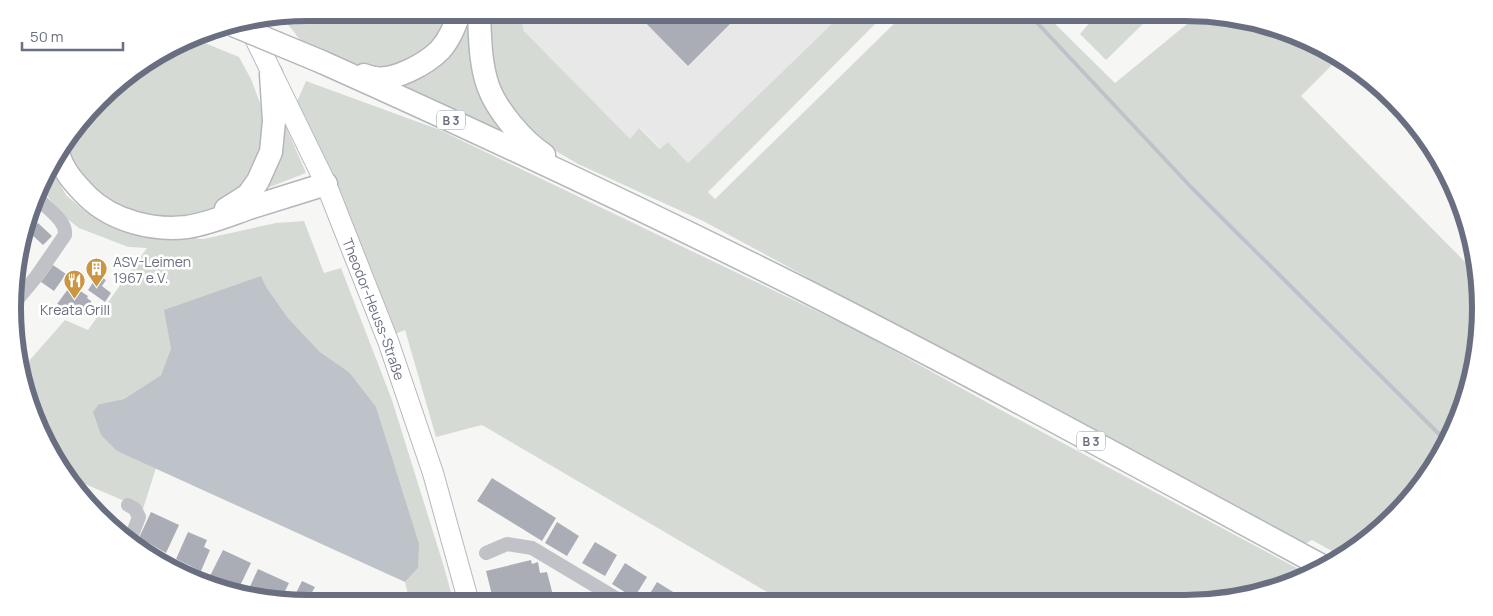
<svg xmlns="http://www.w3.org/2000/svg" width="1493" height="616" font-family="Manrope,sans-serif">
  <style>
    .built { fill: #e7e8e7 }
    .green { fill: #d5dbd4 }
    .water { fill: #bec2c9 }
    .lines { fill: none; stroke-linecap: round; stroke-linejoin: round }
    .stream { stroke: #bec2c9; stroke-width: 4 }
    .building { fill: #abadb6 }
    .secondary-casing { stroke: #b6b7be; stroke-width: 22 }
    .primary-casing { stroke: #b5b6bb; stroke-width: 25 }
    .street { stroke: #c1c2c7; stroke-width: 14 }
    .secondary { stroke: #fff; stroke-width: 20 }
    .primary { stroke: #fff; stroke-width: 22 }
    .primary-bridge-casing { stroke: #b5b6bb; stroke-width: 25; stroke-linecap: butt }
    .primary-bridge { stroke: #fff; stroke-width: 22 }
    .labels { text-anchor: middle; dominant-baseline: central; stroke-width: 5; stroke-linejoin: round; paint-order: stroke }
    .shield { fill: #fff; stroke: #979aa7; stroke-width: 1 }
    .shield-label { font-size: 12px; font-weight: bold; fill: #6a6e81 }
    .poi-label { font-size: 14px; fill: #6a6e81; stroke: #fff; text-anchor: start }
    .street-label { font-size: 14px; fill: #6a6e81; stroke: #fff }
    .rim { fill: none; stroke: #6a6e81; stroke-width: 6 }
  </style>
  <rect width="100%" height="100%" fill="#f6f7f5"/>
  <path class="built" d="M520,13H843L688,163L668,142L661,149L640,128L630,140L524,31Z"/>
  <path class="green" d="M308,12L451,13L442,34L409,64L374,71L301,41L282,17Z
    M471,13L510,135L396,84C439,77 458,52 471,13Z
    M484,13H520L524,31L630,139L639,128L660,149L668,142L688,163L843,13H886L708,192L715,199L905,13H1044L1115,83L1198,15L1280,28L1336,61L1301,96L1476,273L1480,288L1465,403L1431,472L1380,530L1341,556L1312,540L1301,546L838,295L794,270L703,221L578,164L537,140L507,109L493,82Z
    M1098,13H1142L1149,18L1106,60L1080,34Z
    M195,39L239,57L251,79L260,103L263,125L260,152L253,175L233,200L202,215L162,218L123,208L94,194L74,171L64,145L113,86Z
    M306,81L440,130L860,332L999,409L1310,575L1224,601L784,602L482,425L436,437L405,330L393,335L371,269L339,190L296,104Z
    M283,120L306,173L262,190Z
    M50,166L66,195L86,212L109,224L160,235L203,239L276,223L304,221L324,273L341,268L392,400L444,567L454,603H410L405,582L418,568L349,372L320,352L288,318L267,288L261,276L171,348L161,375L124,399L99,404L117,451L156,468L143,509L85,484L80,491L62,472L18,366V352L28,362L65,320L88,330L147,248L128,247L79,228L62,215L42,189Z"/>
  <path class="water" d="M261,276L267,288L288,318L320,352L349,372L376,407L419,544L418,568L405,582L117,451L101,435L93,412L99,404L124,399L161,375L171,348L164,310Z"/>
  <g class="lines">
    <path class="stream" d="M1027,12L1191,187L1446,441"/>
  </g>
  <path class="building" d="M635,12H742L688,66Z
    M38,223L52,236L43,245L29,232Z
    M53,265L66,274L54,291L41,282Z
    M98,275L106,280L102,286L111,293L105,302L88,290Z
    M71,285L88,296L87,298L91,301L92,307L86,315L80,316L76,313L74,315L57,304Z
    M492,478L556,518L542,541L477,501Z
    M151,512L179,525L166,553L147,542L146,544L138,540Z
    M557,522L579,536L567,556L545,543Z
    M188,532L207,540L204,547L210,550L201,571L176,559Z
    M595,542L617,555L605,576L582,563Z
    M223,550L251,563L238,590L210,576Z
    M531,560L532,564L538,562L540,573L547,572L555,603H494L486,571Z
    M625,563L647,577L634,598L612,584Z
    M258,569L289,583L281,599L247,593Z
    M302,581L315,587L311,594L325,601L323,603L308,604L292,601Z
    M657,582L678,595L673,602L644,603Z"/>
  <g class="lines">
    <defs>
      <g id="secondary">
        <path id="s1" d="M248,24L326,184L388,341L433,473L469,603"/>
      </g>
      <path id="primary" d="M479,12C480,37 480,63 488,86C497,111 523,141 544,155
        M322,62C485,135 647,211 806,291C981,380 1152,474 1324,567
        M364,75C367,76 371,78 375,78C395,81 426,64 440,50C450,39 455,25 460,12
        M58,153C63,171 75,184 88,197C113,221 153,231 187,227C208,224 229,215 249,208C275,200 300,192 326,184
        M226,209L248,195L258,181L271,152L274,121L271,74"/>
    </defs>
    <use href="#secondary" class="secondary-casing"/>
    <use href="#primary" class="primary-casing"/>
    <path class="street" d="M16,301L36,277L65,235C67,221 48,210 39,199
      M128,505L135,509L139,517L129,543
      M486,553L507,544L532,548L624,603"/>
    <use href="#secondary" class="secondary"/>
    <use href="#primary" class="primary"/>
    <defs>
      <path id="primary-bridge" d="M233,25L322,62"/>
    </defs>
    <use href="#primary-bridge" class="primary-bridge-casing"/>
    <use href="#primary-bridge" class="primary-bridge"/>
  </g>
  <defs>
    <symbol id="building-pin" viewBox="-11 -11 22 30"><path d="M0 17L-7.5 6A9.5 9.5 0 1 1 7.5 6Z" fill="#cc9540" stroke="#fff"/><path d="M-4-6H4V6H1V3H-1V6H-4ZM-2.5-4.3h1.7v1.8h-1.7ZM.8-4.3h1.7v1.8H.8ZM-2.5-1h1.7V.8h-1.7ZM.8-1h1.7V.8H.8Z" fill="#fff"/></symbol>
    <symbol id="restaurant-pin" viewBox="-11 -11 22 30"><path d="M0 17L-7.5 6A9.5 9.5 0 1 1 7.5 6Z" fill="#cc9540" stroke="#fff"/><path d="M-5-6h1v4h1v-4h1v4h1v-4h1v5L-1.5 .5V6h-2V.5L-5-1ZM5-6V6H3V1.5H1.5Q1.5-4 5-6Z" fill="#fff"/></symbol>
  </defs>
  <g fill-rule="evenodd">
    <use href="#building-pin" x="84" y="256" width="25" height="34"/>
    <use href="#restaurant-pin" x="62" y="268" width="25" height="34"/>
  </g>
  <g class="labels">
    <g class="shield">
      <rect x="437" y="110.5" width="28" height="19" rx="4"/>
      <rect x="1077" y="431.5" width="28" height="19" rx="4"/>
    </g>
    <g class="shield-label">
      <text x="451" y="120">B 3</text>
      <text x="1091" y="441">B 3</text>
    </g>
    <g class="poi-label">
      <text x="113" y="261">ASV-Leimen<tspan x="113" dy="16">1967 e.V.</tspan></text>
      <text x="75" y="309" text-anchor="middle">Kreata Grill</text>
    </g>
    <g class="street-label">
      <text stroke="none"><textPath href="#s1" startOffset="312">Theodor-Heuss-Straße</textPath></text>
    </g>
  </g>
  <path d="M0 0H1493V616H0ZM308 21H1185A287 287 0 0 1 1472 308V308A287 287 0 0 1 1185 595H308A287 287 0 0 1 21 308V308A287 287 0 0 1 308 21Z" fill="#fff" fill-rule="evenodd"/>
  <path class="rim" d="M308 21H1185A287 287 0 0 1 1472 308V308A287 287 0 0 1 1185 595H308A287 287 0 0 1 21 308V308A287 287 0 0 1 308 21Z"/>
  <path d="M22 42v8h101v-8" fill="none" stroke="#6a6e81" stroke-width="2.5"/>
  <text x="30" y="42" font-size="15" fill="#6a6e81" stroke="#ffffff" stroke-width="4" paint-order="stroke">50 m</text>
</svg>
